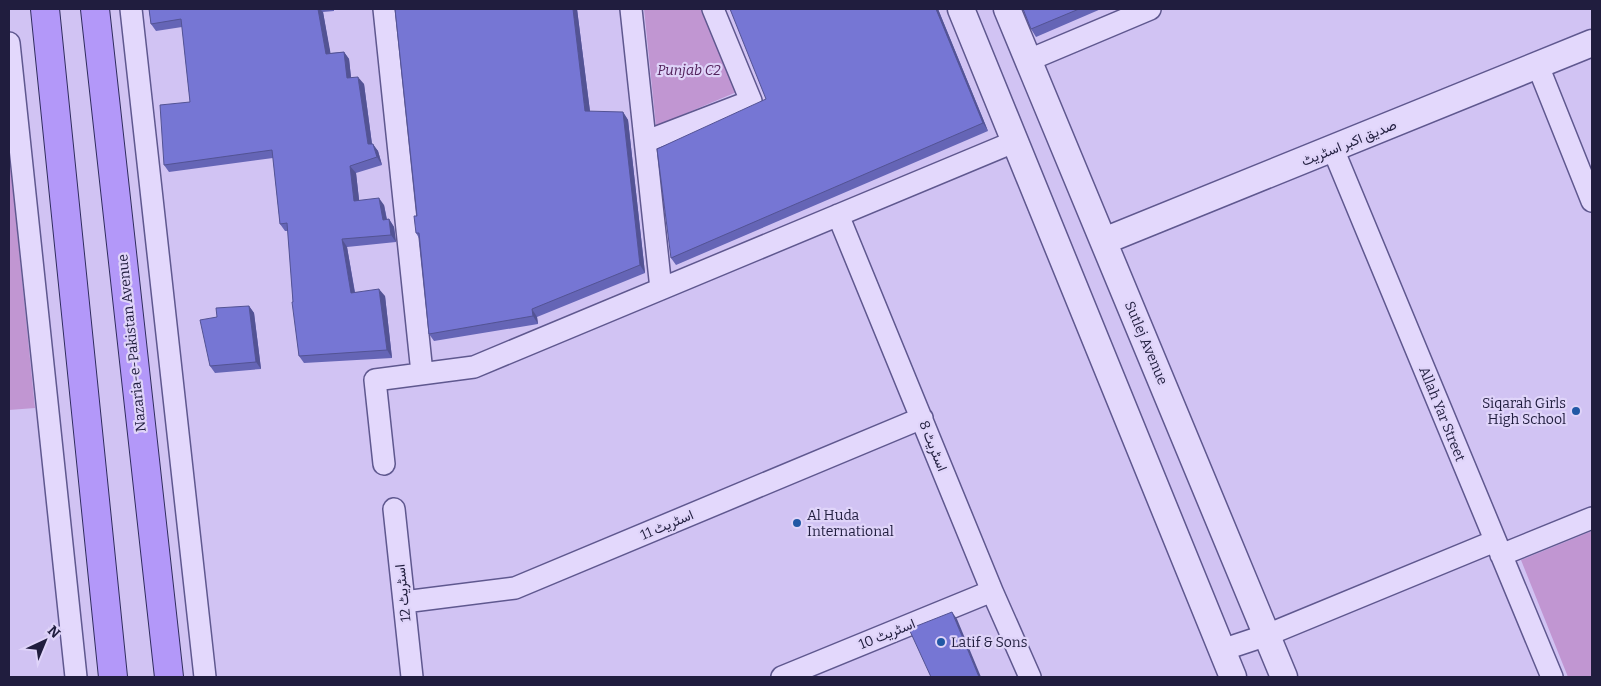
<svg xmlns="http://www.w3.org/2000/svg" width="1601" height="686" font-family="Bitter,Vazirmatn,serif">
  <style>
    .green { fill: #c196d2 }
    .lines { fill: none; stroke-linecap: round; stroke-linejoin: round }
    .minor-casing { stroke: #5f588f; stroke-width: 24 }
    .tertiary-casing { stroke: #5f588f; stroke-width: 29 }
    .primary-casing { stroke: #2f2c5d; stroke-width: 30 }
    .minor { stroke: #e3d8fc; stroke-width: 21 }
    .tertiary { stroke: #e3d8fc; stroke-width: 26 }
    .primary { stroke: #b398f9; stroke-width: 28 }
    .wall { fill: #6565b6 }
    .shaded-wall { fill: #535394 }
    .building { fill: #7676d4; stroke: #535394 }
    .poi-dot { fill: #2158a5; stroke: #dfd4f9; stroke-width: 2 }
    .labels { text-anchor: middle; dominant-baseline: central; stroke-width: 4.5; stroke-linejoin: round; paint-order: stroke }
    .park-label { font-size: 14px; font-style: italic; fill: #53225c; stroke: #dfd4f9 }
    .street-label { font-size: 14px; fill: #201d3e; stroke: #dfd4f9 }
    .poi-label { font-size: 14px; fill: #201d3e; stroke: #dfd4f9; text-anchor: start }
  </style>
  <rect width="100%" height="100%" fill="#d1c3f3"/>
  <path class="green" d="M644,9H704L739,91L656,126Z
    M9,152L35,408L9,410Z
    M1592,531V677H1568L1521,560Z"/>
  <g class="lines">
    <defs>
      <path id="minor" d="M131,9L205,677
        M384,9L422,373
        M631,9L661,289
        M9,43L76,677
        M1029,60L1150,9
        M1538,66L1592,201
        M647,141L751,101L713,9
        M1333,149L1552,677
        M838,215L992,591L1030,677
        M384,464L375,380L474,367L1016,141
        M394,509L412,677
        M1501,555L1592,518
        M404,602L515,588L922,418
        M1222,650L1267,635L1495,541
        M782,677L992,591"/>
      <path id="tertiary" d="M961,9L1233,677
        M1007,9L1284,677
        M1104,241L1592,43"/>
      <path id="primary" d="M45,9L113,677
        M95,9L169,677"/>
    </defs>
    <use href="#minor" class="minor-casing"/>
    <use href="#tertiary" class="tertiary-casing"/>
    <use href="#primary" class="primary-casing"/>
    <use href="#minor" class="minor"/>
    <use href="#tertiary" class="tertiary"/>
    <use href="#primary" class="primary"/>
  </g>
  <path class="wall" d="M149,9H334V11L323,12L330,53L344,52L349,59L351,78L364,84L372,144L378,151L382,165L356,173L359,200L384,205L387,219H389L394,227L396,242L347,247L355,292L385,296L392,358L304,363L299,356L293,302L288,231H285L280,224L273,158L169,172L164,165L190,102L182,27L156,31L151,24Z
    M395,9H577L590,112H623L628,120L645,273L537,317L538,324L434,341L429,334L419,238L416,233L417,216Z
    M938,9L988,131L676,265L671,258Z
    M1023,9H1101L1036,37L1031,29Z
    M249,306L254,313L261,369L215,373L210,366L217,317Z"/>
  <path class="shaded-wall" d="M318,9H320L323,12L332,61L326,54Z
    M573,9H577L591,119L585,111Z
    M936,9H938L988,131L983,123Z
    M344,52L349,59L352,86L347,78Z
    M358,77L364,84L373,152L368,144Z
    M623,112L628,120L645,273L640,265Z
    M373,144L378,151L382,165L377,157Z
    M350,166L356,173L360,208L354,201Z
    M379,198L384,205L388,227L383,220Z
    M389,219L394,227L396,242L391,235Z
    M342,239L347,247L356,300L351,293Z
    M379,289L385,296L392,358L387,350Z
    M249,306L254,313L261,369L256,362Z
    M532,309L537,317L538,324L533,316Z
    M952,612L957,619L981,677H979Z"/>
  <path class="building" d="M149,9H318L326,54L344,52L347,78L358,77L368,144H373L377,157L350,166L354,201L379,198L383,220L389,219L391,235L342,239L351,293L379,289L387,350L299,356L292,302H293L287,223L280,224L272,150L164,165L160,105L190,102L181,19L151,24Z
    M395,9H573L585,111L623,112L640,265L532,309L533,316L429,334L419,233H416L414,216H417Z
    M730,9H936L983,123L671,258L657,149L766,99Z
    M1023,9H1079L1031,29Z
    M249,306L256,362L210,366L200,320L217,317L216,308Z
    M952,612L979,677H931L909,629Z"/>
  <g class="poi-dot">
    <circle cx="1576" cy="411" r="5"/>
    <circle cx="797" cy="523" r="5"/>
    <circle cx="941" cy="642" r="5"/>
  </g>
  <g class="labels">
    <g class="park-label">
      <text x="689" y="70">Punjab C2</text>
    </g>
    <g class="street-label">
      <text transform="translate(1349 143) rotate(-22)">صدیق اکبر اسٹریٹ</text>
      <text transform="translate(132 343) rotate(-96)">Nazaria-e-Pakistan Avenue</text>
      <text transform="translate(1146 343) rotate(67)">Sutlej Avenue</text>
      <text transform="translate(1442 414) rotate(68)">Allah Yar Street</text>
      <text transform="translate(933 446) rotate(68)">اسٹریٹ 8</text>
      <text transform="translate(667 525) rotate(-23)">اسٹریٹ 11</text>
      <text transform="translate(403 593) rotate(-96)">اسٹریٹ 12</text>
      <text transform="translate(887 634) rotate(-22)">اسٹریٹ 10</text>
    </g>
    <g class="poi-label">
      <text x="1566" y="403" text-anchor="end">Siqarah Girls<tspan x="1566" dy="16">High School</tspan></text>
      <text x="807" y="515">Al Huda<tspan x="807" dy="16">International</tspan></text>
      <text x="951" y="642">Latif &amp; Sons</text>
    </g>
  </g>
  <rect width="1601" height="686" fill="none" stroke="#201d3e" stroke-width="20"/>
  <g transform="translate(45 641) rotate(44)" stroke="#dfd4f9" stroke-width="4" paint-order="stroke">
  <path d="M0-4L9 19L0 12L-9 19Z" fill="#201d3e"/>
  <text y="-8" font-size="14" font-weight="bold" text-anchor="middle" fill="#201d3e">N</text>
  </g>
</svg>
